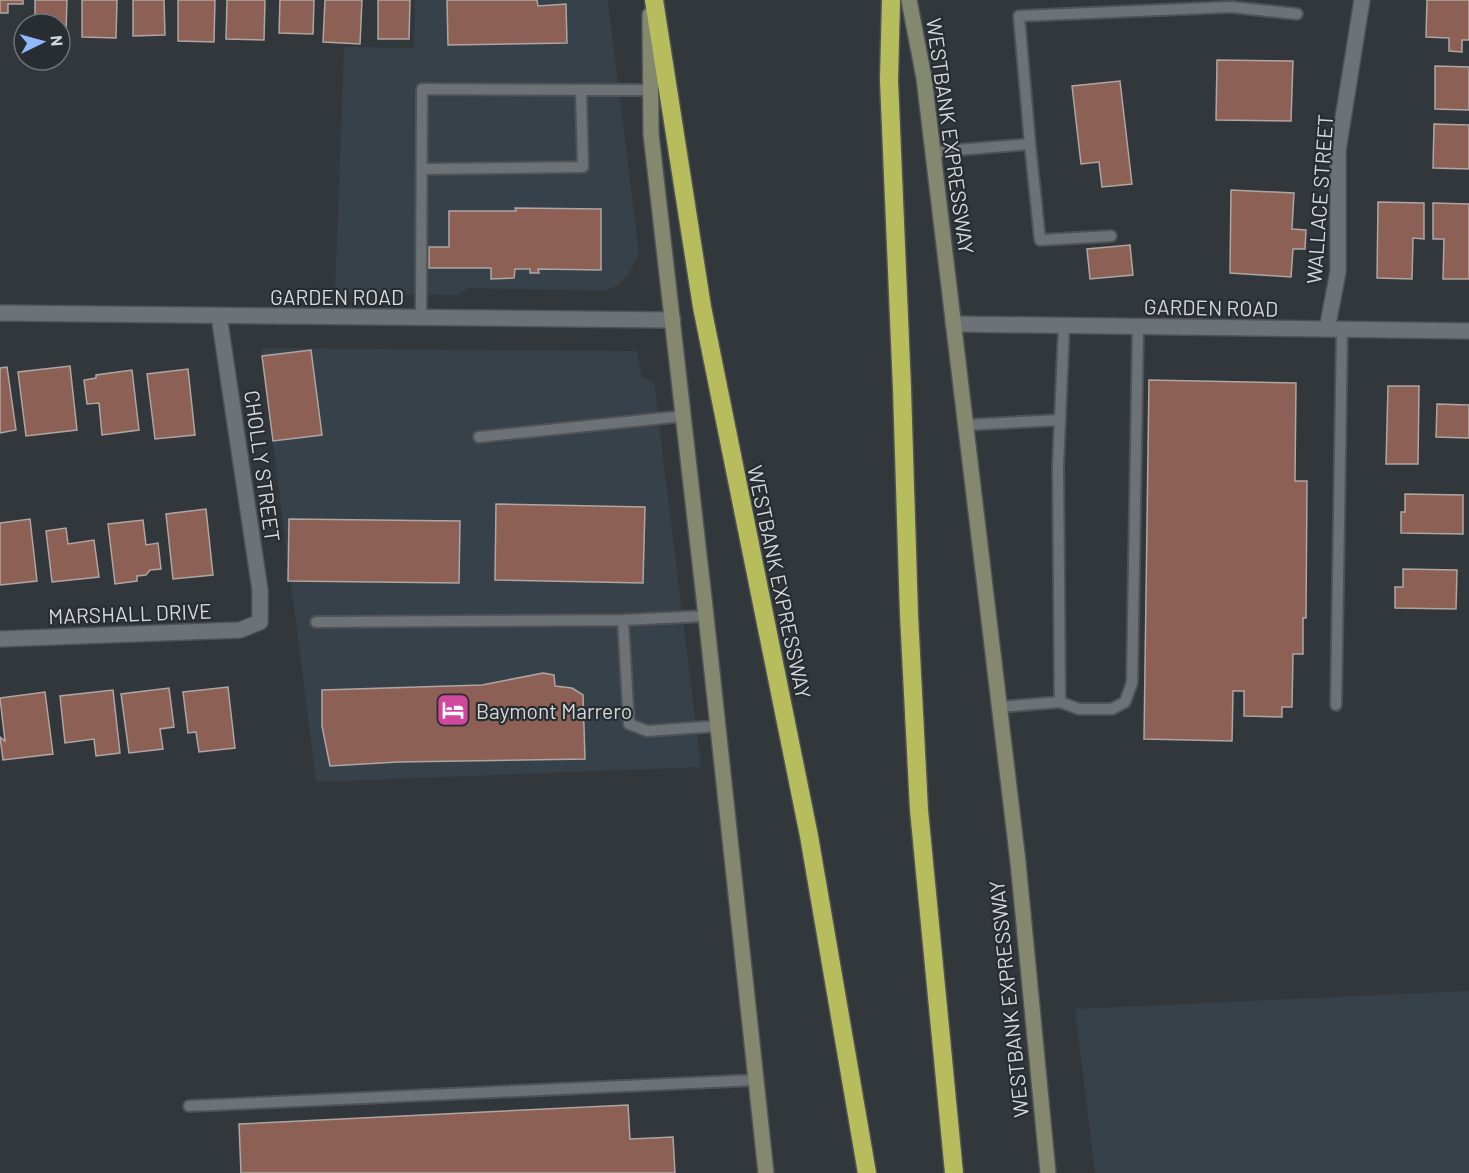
<svg xmlns="http://www.w3.org/2000/svg" width="1469" height="1173" font-family="Barlow,sans-serif">
  <style>
    .built { fill: #37414a }
    .building { fill: #8d6055; stroke: #aea6a4; stroke-width: 1.5 }
    .lines { fill: none; stroke-linecap: round; stroke-linejoin: round }
    .lane-casing { stroke: #4f5256; stroke-width: 14 }
    .street-casing { stroke: #4f5256; stroke-width: 18 }
    .secondary-casing { stroke: #4f5256; stroke-width: 18 }
    .highway-casing { stroke: #4f5256; stroke-width: 21 }
    .lane { stroke: #6d7277; stroke-width: 10 }
    .street { stroke: #6d7277; stroke-width: 15 }
    .secondary { stroke: #83886f; stroke-width: 15 }
    .highway { stroke: #b7bd5d; stroke-width: 18 }
    .labels { text-anchor: middle; dominant-baseline: central; stroke-width: 4.5; stroke-linejoin: round; paint-order: stroke }
    .street-label { font-size: 21px; fill: #d6d9dc; stroke: #282d31 }
    .poi-label { font-size: 21px; fill: #d6d9dc; stroke: #282d31; text-anchor: start }
  </style>
  <rect width="100%" height="100%" fill="#32373b"/>
  <path class="built" d="M415,0H608L639,253L629,274L617,286L604,291L469,288L457,295L335,294L344,47L414,48Z
    M261,348L637,351L642,377L654,382L701,767L316,782Z
    M1469,991V1173H1095L1075,1009Z"/>
  <path class="building" d="M0,0H23V4H8V13H0Z
    M35,0H67L66,32H60V24H35Z
    M82,0H117L116,38L82,37Z
    M133,0H164L165,35L133,36Z
    M178,0H215L214,42L178,41Z
    M227,0H265L264,40L226,39Z
    M280,0H314L313,34L279,33Z
    M325,0H362L360,44L323,42Z
    M378,0H410L409,39H378Z
    M447,0H537L538,6L566,4L567,43L448,45Z
    M1427,0H1469V40H1462V52L1449,51V38L1426,37Z
    M1217,60L1293,61L1291,121L1216,120Z
    M1435,66L1469,67V110L1435,109Z
    M1120,81L1132,184L1102,187L1099,162L1081,164L1072,86Z
    M1434,124L1469,125V169L1433,168Z
    M1231,190L1294,193L1292,229L1306,230L1305,249H1293L1291,277L1230,273Z
    M1378,202L1424,203V239L1413,238L1412,279L1377,278Z
    M1433,203L1469,204V279H1443L1444,239H1433Z
    M515,208L601,209V270L538,269L539,273H530V269H515L514,278L491,279V268H429V247H449V211H516Z
    M1130,245L1133,275L1090,279L1087,249Z
    M311,350L322,435L273,441L262,356Z
    M70,366L77,430L26,436L18,372Z
    M7,367L16,430L0,433V368Z
    M188,369L195,435L155,439L147,374Z
    M132,370L139,430L102,435L99,403L87,404L84,380L96,378V375Z
    M1149,380L1296,383L1295,481H1307L1306,618H1303V654H1293L1292,707H1282V717L1244,716V691H1233L1232,741L1144,739Z
    M1388,386H1419L1418,464H1386Z
    M1437,404L1469,405V438L1436,437Z
    M1405,494L1463,495V534L1401,533V512H1405Z
    M496,504L645,507L643,583L495,580Z
    M206,509L213,575L173,579L166,514Z
    M30,519L37,581L0,585V523Z
    M289,519L460,521L459,583L288,581Z
    M143,520L146,545L158,543L161,569L150,570L146,575L137,576V581L115,584L108,524Z
    M66,528L68,544L94,540L99,577L52,582L46,531Z
    M1403,569L1457,570L1456,609L1395,608V587H1403Z
    M543,673L554,675L555,686L572,688L583,695L585,759L398,762L330,766L322,726V690L482,685Z
    M228,687L235,748L199,752L196,732L188,733L183,692Z
    M169,688L174,727L160,729L163,749L129,753L121,694Z
    M113,690L120,753L96,756L94,739L65,743L60,696Z
    M45,692L53,754L3,760L0,737L5,741L0,698Z
    M628,1105L630,1139L673,1137L675,1173H241L239,1124Z"/>
  <g class="lines">
    <defs>
      <path id="lane" d="M1030,144L1019,16L1231,7L1297,14
        M933,152L1030,144L1040,240L1111,236
        M422,169L583,167L581,90
        M421,318L422,89L651,90
        M965,425L1060,420
        M479,437L684,416
        M623,620L629,724L647,731L718,726
        M316,622L623,620L706,616
        M1060,702L1058,465L1064,326
        M1336,705L1342,330
        M999,707L1060,702L1079,709H1112L1125,702L1132,683L1138,327
        M189,1106L756,1080"/>
      <path id="street" d="M0,313L673,320
        M953,324L1469,331
        M1327,329L1338,272V150L1362,0
        M0,639L240,630L260,622V590L219,316"/>
      <path id="secondary" d="M909,0L924,78L1018,862L1048,1173
        M650,15L651,134L706,616L766,1173"/>
      <path id="highway" d="M654,0L702,307L809,836L867,1173
        M891,0L889,80L902,389L909,615L919,810L954,1173"/>
    </defs>
    <use href="#lane" class="lane-casing"/>
    <use href="#street" class="street-casing"/>
    <use href="#secondary" class="secondary-casing"/>
    <use href="#highway" class="highway-casing"/>
    <use href="#lane" class="lane"/>
    <use href="#street" class="street"/>
    <use href="#secondary" class="secondary"/>
    <use href="#highway" class="highway"/>
  </g>
  <defs>
    <symbol id="hotel-square" viewBox="-11 -11 22 22"><rect x="-9" y="-9" width="18" height="18" rx="4" fill="#d1479c" stroke="#282d31"/><path d="M-6-4.5h1.5V1H6V5H4.5V3h-9V5H-6ZM-4 0a1.8 1.8 0 1 1 3.6 0ZM.5 0V-2.5h3Q6-2.5 6 0Z" fill="#fff"/></symbol>
  </defs>
  <g fill-rule="evenodd">
    <use href="#hotel-square" x="434" y="691" width="38" height="38"/>
  </g>
  <g class="labels">
    <g class="street-label">
      <text transform="translate(951 136) rotate(82)">WESTBANK EXPRESSWAY</text>
      <text transform="translate(1319 199) rotate(-86)">WALLACE STREET</text>
      <text x="337" y="296">GARDEN ROAD</text>
      <text transform="translate(1211 307) rotate(1)">GARDEN ROAD</text>
      <text transform="translate(263 466) rotate(82)">CHOLLY STREET</text>
      <text transform="translate(780 582) rotate(78)">WESTBANK EXPRESSWAY</text>
      <text transform="translate(130 613) rotate(-2)">MARSHALL DRIVE</text>
      <text transform="translate(1008 999) rotate(-96)">WESTBANK EXPRESSWAY</text>
    </g>
    <g class="poi-label">
      <text x="476" y="710">Baymont Marrero</text>
    </g>
  </g>
  <g transform="translate(42 42) rotate(85)"><circle r="28" fill="#282d31" stroke="#6e7275" stroke-width="1.5"/>
  <path d="M0-4.5L10 22L0 15L-10 22Z" fill="#90b8fd"/>
  <text y="-9" font-size="16" font-weight="bold" text-anchor="middle" fill="#d6d9dc">N</text>
  </g>
</svg>
